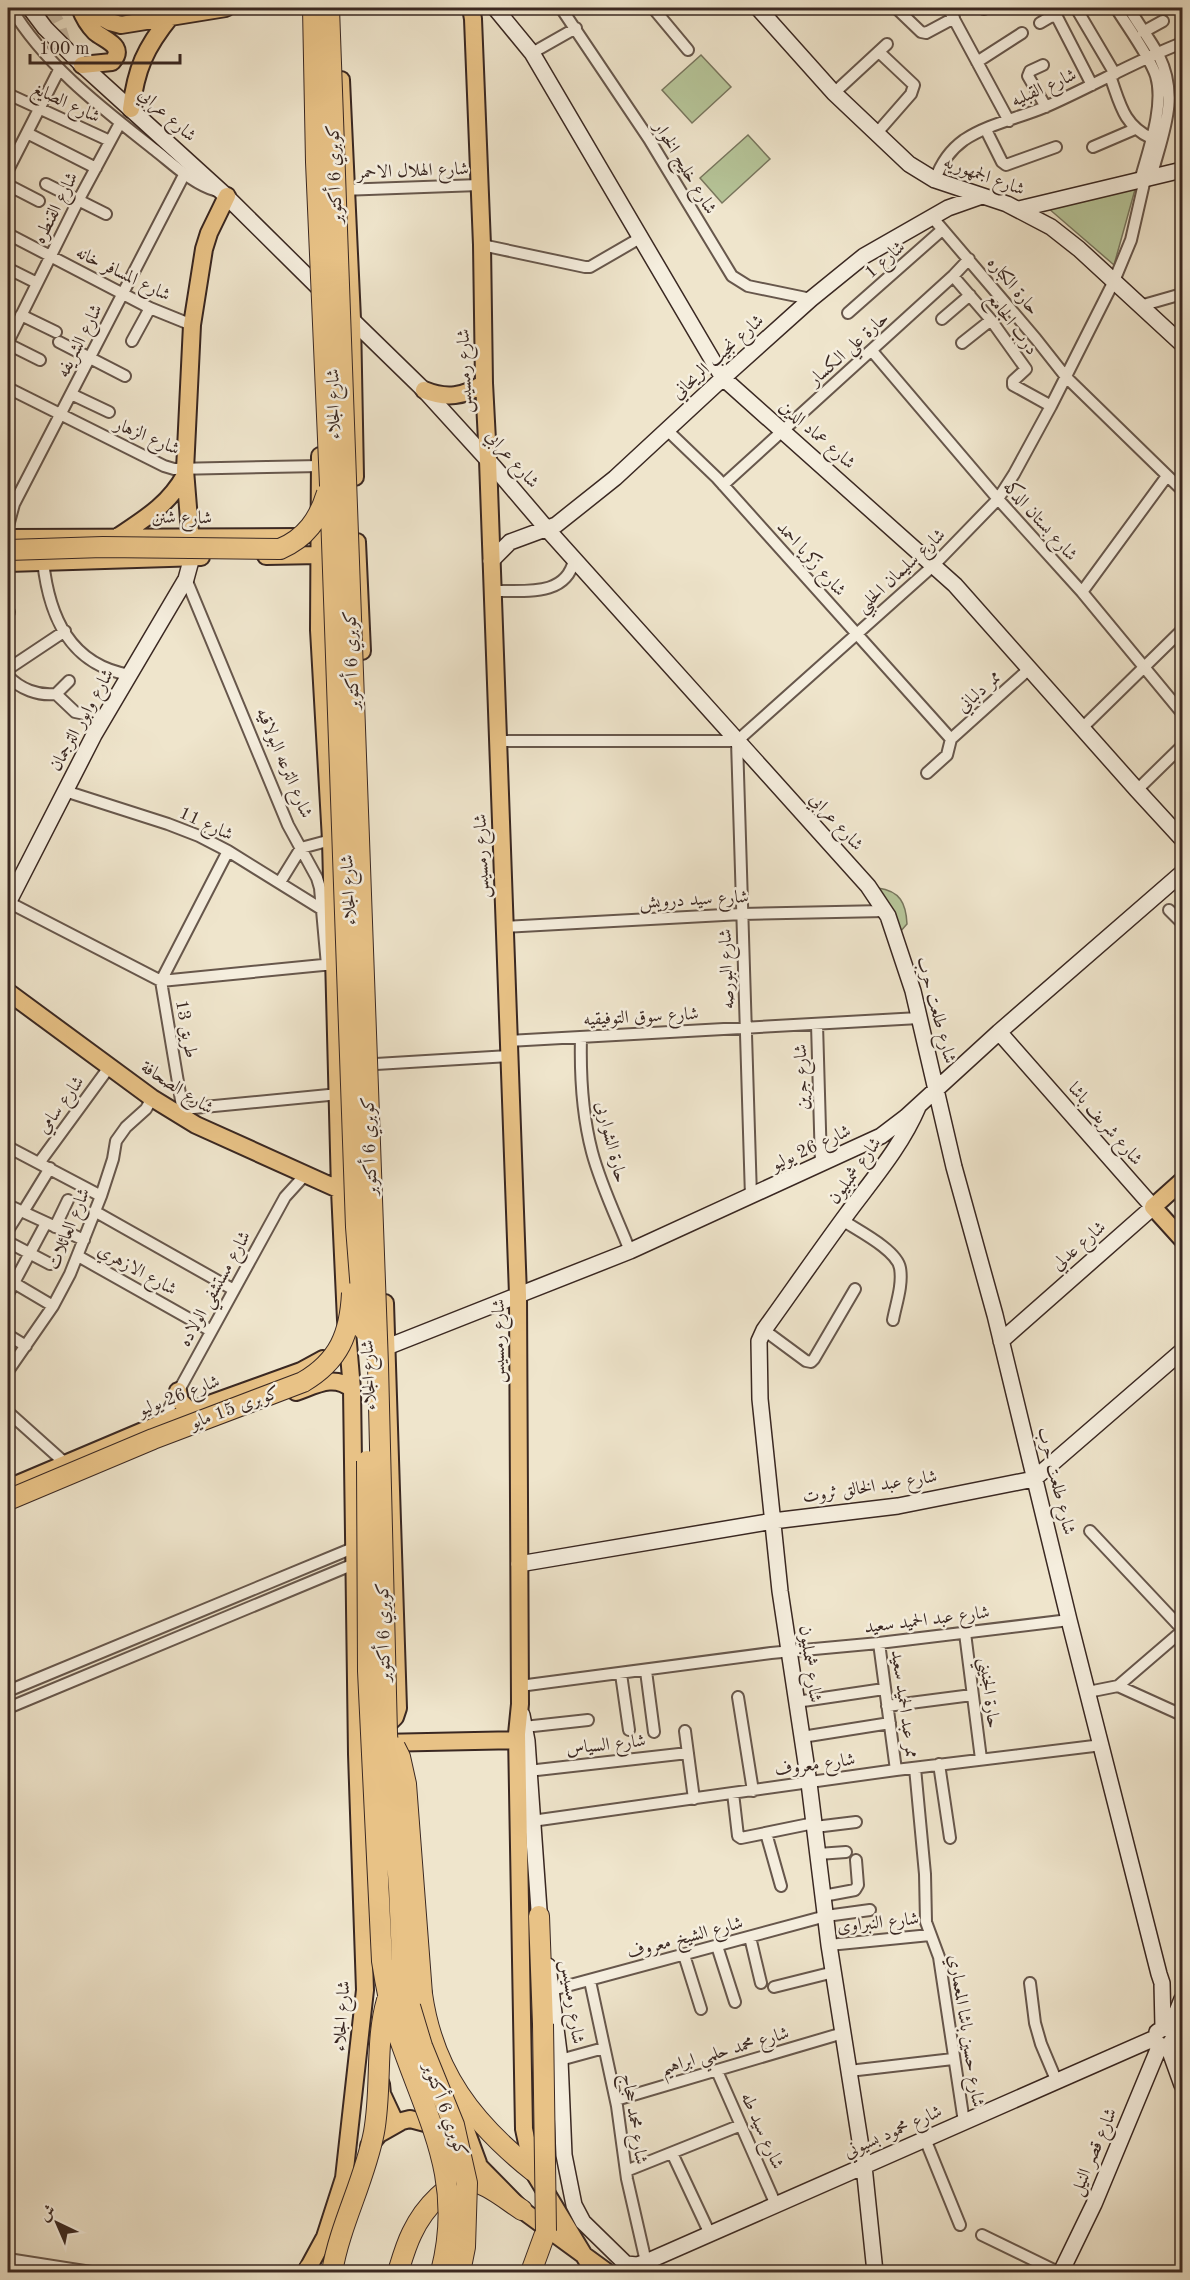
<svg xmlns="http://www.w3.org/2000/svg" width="1190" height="2280" font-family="'Old Standard TT',Amiri,serif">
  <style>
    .green { fill: #b6c599; stroke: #78765e; stroke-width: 1.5 }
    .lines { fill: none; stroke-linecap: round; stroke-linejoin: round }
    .primary-tunnel { stroke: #cbbfaa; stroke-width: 16; stroke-dasharray: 16 8; stroke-linecap: butt }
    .street-casing { stroke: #67574c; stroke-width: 14 }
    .secondary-casing { stroke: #3a2822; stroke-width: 18 }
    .primary-casing { stroke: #3a2822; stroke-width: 20 }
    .highway-casing { stroke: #3a2822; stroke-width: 22 }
    .street { stroke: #f5eede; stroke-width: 10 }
    .secondary { stroke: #f5eede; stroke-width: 15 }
    .primary { stroke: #e8c286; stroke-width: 16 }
    .highway { stroke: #e8c286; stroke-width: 20 }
    .highway-bridge-casing { stroke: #3a2822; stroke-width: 22; stroke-linecap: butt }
    .highway-bridge { stroke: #e8c286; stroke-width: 20 }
    .labels { text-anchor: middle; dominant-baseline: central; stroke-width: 5; stroke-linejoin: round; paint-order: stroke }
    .street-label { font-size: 18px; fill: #3a2822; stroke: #f5eede }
  </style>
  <rect width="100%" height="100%" fill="#efe5cc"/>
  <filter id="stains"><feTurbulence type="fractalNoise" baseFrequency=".00333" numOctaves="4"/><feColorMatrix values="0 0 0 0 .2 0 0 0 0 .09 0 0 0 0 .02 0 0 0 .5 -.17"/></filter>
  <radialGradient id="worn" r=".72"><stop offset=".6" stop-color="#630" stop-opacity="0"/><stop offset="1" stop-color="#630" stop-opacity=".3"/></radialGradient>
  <path class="green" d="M701,55L731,87L692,123L662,90Z
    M748,135L770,159L722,203L700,178Z
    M1136,186L1114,265L1048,208Z
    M878,888C900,891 906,903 907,924L900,932Z"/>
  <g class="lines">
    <path class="primary-tunnel" d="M49,8L57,24L64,47"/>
    <defs>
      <path id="street" d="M11,8C46,66 102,108 155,150C174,165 193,184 217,191
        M561,8L649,139L732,276L748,286L811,299
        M653,8L688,50
        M896,8L921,32L926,33L954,18
        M948,8L1009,121
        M983,8L984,9
        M1076,8L1115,74
        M1116,8C1127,26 1150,57 1156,76C1165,106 1148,151 1140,181
        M1129,8C1138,24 1150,39 1159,56C1180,99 1162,134 1151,178
        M1040,23L1052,16L1057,17L1092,85
        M1143,32L1163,21
        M532,53L576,28
        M977,62L1022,33
        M1043,65L1030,71L1028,76L1046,107
        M1110,76C1120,103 1123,125 1151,138
        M834,93L887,44
        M8,94L110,141
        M986,130L1002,162L1006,165L1056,147
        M27,133L96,168
        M876,134L911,94L914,85L879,52
        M1093,147L1135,129
        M8,170L59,70
        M935,180C941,163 950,150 964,140C988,124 1019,118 1045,107C1091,87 1135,61 1182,43
        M46,184L106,214
        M8,185L39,201
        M341,190L479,185
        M932,217L1036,339L1066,377L1182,490
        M8,234L150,308L192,325
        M482,245L585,267H590L640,238
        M11,270L37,283
        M953,276L991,320L1026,369L1013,381V385L1051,406
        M1140,306L1182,294
        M848,313L942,230
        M21,315L56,332
        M942,319L970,295
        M132,341L150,308
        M8,342L78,201L120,123
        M59,342L125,376
        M962,343L991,320
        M8,344L40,360
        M872,351L998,499L1082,592L1182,713
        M8,388L164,466L174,469L320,466
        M71,394L109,412
        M667,430L717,478L951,739
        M723,485L953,276L969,259
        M8,526L14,504L185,173
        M43,561C49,617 70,665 130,675
        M186,579L288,825L317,878L320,888L327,965
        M492,591C523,590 566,598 574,560
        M1082,592L1167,476
        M8,612H9
        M8,669L65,631
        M8,676C20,689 38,696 56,694L75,712L105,718
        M56,694L69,681
        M1082,728L1182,630
        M951,739L1029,669
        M499,741H737L934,565L998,499L1014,474L1051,406L1114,281L1131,240L1145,179
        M737,741L751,1197
        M927,773L947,755L951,739
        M1137,790L1182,746
        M65,791L168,824L199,836L228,851L323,910
        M280,882L301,848L331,840
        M8,902L161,981L333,964
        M1169,910L1182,923
        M504,927L742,914L885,911
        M817,1024L821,1164
        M581,1037C580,1076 582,1114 592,1152C601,1186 617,1218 630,1251
        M508,1041L919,1018
        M376,1064L509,1056
        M183,1109L339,1094
        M184,1118L161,981L228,851
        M8,1147L101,1196
        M39,1163L110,1066
        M8,1205L84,1240
        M23,1212L50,1168
        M96,1212L234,1290
        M842,1220C857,1230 897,1250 900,1268C903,1285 896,1304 893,1320
        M55,1227L68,1200
        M8,1230L20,1211
        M8,1242L50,1264
        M78,1256L211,1331
        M9,1280L53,1306
        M8,1294L46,1223
        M764,1330L806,1361L811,1362L814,1359L855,1289
        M8,1335L26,1346
        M8,1371L53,1306L70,1274L101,1196L113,1159L116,1141L126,1127L146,1109L152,1098
        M8,1412L65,1463
        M161,1423L285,1197L305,1175
        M1090,1531L1182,1629
        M965,1633L981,1759
        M879,1643L896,1770
        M646,1671L654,1732
        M621,1674L629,1730
        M520,1686L771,1653L879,1643L1069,1620
        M1118,1686L1182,1631
        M8,1691L353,1548
        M1088,1692L1118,1686L1182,1715
        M738,1697L753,1791
        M796,1702L884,1689
        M887,1706L972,1695
        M8,1708L354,1564
        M524,1727L588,1720
        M685,1731L694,1799
        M802,1737L890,1723
        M939,1764L950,1838
        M915,1768L925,1874L926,1922L939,1957L964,2122
        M528,1771L688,1753
        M733,1793L738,1836L741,1838L814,1823
        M532,1821L896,1770L1102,1745
        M815,1827L856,1822
        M766,1833L781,1886
        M818,1854L846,1852
        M823,1896L855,1890L858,1885L856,1860
        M750,1937L761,1983
        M829,1945L930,1935
        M717,1946L735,2002
        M684,1955L701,2009
        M590,1981L617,2106L627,2179L646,2262
        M1030,1983L1035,2023L1041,2044L1057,2082
        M774,1987L834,1972
        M552,1990L826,1916L870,1910
        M560,2060L604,2048
        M717,2071L776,2205
        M849,2071L953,2059
        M616,2100L843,2033
        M925,2139L960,2225
        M672,2153L710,2234
        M626,2171L741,2125
        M982,2235L1058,2272
        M8,2259L91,2272"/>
      <path id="secondary" d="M30,8L45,28L82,65L223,193L325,294
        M495,8L532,53L723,378L955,585L1137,790L1182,839
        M758,8L834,93L909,164L935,180L1007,204L1051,227L1079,249L1182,344
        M1019,209L1182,170
        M347,315L424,390L495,468L547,529L868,886L888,916L913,991L954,1167L995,1315L1069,1620L1159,1974L1162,1983L1163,2027
        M491,561L510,542L556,525L615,478L723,378L811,299L864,256L948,208L982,196
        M8,903L94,735L186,579L192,557
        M999,1032L1153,1207L1001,1341
        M387,1347L630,1251L881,1136L906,1117L999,1032L1182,873
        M519,1564L773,1521L898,1506L1034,1479L1182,1351
        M522,1715L527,1741L540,1924
        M548,1966L560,2060L564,2155L574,2205L583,2222L626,2264L637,2265L646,2262L1155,2038
        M1170,2029L1182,1999
        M1157,2032L1165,2027L1172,2031L1174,2038L1168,2046
        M1168,2046L1182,2085
        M875,2272L864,2166L829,1945L809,1783L780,1591L760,1399L759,1341L764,1330C792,1291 819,1252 847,1214C872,1180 901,1147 918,1107
        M1061,2272L1094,2204L1160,2045"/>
      <path id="primary" d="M80,8C83,16 88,25 95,32C106,41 126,46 112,62L82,65
        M85,8L110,22L121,25L226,8
        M471,8L473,19L482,245L484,383L488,460L518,1295L520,1704L517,1734L524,2129L533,2171L594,2272
        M341,80L352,319L355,477
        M131,109C136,69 145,48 171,16
        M424,390C446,399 464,397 484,383
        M119,536C146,518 169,504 185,475
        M8,538L302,537
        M357,542L362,651
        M266,556L320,555
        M192,557L185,470L192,325L204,249L209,233L227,196
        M8,563L201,557
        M8,992L152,1098L196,1125L340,1190
        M1182,1181L1153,1207L1182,1239
        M178,1391L180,1401L190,1411
        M296,1392C316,1385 334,1374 352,1389
        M8,1488L190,1411L301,1371L323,1359
        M382,1730L395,1717L398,1708L385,1303
        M380,1743L517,1740
        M381,2084L382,2094L396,2124
        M457,2106L478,2163
        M369,2146L379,2134L402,2121L410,2119L429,2124L467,2154L522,2210L607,2272
        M306,2272L325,2237L344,2178L365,1990L357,1754L352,1389L346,1320L340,1190L331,840L319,630L320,456"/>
      <path id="highway" d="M539,1916L543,2024
        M422,1994C433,2072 473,2123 533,2171
        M309,2272V2269
        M398,2272C402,2259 406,2245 412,2233C422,2212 450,2174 478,2183C493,2188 508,2201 522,2210
        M531,2272L546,2231"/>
    </defs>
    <use href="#street" class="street-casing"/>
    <use href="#secondary" class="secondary-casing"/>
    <use href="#primary" class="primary-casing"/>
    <use href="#highway" class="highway-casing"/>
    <use href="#street" class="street"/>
    <use href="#secondary" class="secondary"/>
    <use href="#primary" class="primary"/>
    <use href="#highway" class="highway"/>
    <defs>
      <path id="highway-bridge" d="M313,8L316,162L330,485L356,1227L364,1330
        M329,8L378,1365L387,1734L399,1887L403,1983L422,2046L454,2125L467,2183L465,2247L460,2272
        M8,550L103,547L280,549C306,538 319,519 327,493
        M367,1461L368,1671L382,1961C386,1987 391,2012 399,2037C428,2122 465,2179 441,2272
        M8,1500L153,1439L303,1382C339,1361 350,1334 352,1293
        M395,1747L400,1757L406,1784L422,1994
        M543,2024L546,2231
        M332,2272C340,2224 365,2180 374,2132C382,2088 375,2041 387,2000"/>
    </defs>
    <use href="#highway-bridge" class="highway-bridge-casing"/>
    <use href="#highway-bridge" class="highway-bridge"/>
  </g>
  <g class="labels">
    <g class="street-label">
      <text transform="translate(1044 88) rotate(-24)">شارع القبليه</text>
      <text transform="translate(66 103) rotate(25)">شارع الصايغ</text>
      <text transform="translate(167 115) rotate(42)">شارع عرابي</text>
      <text transform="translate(685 168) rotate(59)">شارع خليج الخوار</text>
      <text transform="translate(413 171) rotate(-2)">شارع الهلال الاحمر</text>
      <text transform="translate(335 174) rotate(-92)">كوبري 6 أكتوبر</text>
      <text transform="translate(984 176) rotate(20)">شارع الجمهوريه</text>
      <text transform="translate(56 208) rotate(-63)">شارع القنطره</text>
      <text transform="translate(885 260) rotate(-41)">شارع 1</text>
      <text transform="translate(123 274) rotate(26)">شارع المسافر خانه</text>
      <text transform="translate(1013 286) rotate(50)">حارة الكباره</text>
      <text transform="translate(1012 324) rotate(53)">درب الجامع</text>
      <text transform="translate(80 341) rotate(-63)">شارع الشريفه</text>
      <text transform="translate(849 349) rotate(-42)">حارة علي الكسار</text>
      <text transform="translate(718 357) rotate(-42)">شارع نجيب الريحاني</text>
      <text transform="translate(465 371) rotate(-92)">شارع رمسيس</text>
      <text transform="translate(334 404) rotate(-91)">شارع الجلاء</text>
      <text transform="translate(817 435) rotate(41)">شارع عماد الدين</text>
      <text transform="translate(147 437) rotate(23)">شارع الزهار</text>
      <text transform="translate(512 459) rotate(49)">شارع عرابي</text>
      <text transform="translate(182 518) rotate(1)">شارع شنن</text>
      <text transform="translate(1040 521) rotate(48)">شارع بستان الدكه</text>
      <text transform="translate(811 559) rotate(48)">شارع زكريا احمد</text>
      <text transform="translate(901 571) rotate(-43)">شارع سليمان الحلبي</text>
      <text transform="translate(352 660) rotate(-92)">كوبري 6 أكتوبر</text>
      <text transform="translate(979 692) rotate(-42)">ممر دلباني</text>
      <text transform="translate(82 720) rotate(-61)">شارع وابور الترجمان</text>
      <text transform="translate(284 763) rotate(67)">شارع الترعه البولاقيه</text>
      <text transform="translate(836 822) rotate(48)">شارع عرابي</text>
      <text transform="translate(206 824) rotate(25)">شارع 11</text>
      <text transform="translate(482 856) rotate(-92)">شارع رمسيس</text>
      <text transform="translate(349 890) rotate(-93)">شارع الجلاء</text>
      <text transform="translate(694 900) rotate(-3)">شارع سيد درويش</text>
      <text transform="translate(727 969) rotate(-92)">شارع البورصه</text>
      <text transform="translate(936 1010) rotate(75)">شارع طلعت حرب</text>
      <text transform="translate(641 1017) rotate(-3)">شارع سوق التوفيقيه</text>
      <text transform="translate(186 1029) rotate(80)">طريق 13</text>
      <text transform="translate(802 1077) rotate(-92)">شارع جرين</text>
      <text transform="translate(177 1088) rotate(33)">شارع الصحافة</text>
      <text transform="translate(61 1105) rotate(-54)">شارع سامي</text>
      <text transform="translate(1105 1124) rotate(49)">شارع شريف باشا</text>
      <text transform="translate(611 1142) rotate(76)">حارة الشواربى</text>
      <text transform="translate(370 1146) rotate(-92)">كوبري 6 أكتوبر</text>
      <text transform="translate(811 1148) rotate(-25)">شارع 26 يوليو</text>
      <text transform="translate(855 1171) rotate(-54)">شارع شمبليون</text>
      <text transform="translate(69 1229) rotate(-68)">شارع العائلات</text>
      <text transform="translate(1079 1246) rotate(-41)">شارع عدلي</text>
      <text transform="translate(137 1270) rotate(29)">شارع الازهري</text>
      <text transform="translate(215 1289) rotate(-61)">شارع مستشفي الولاده</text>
      <text transform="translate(499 1341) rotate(-90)">شارع رمسيس</text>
      <text transform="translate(369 1375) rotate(-92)">شارع الجلاء</text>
      <text transform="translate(179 1396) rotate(-21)">شارع 26 يوليو</text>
      <text transform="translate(235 1408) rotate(-20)">كوبرى 15 مايو</text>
      <text transform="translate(1056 1481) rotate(76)">شارع طلعت حرب</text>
      <text transform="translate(870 1487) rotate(-9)">شارع عبد الخالق ثروت</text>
      <text transform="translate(927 1620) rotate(-7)">شارع عبد الحميد سعيد</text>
      <text transform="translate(384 1632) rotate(-91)">كوبري 6 أكتوبر</text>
      <text transform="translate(810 1664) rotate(82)">شارع شمبليون</text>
      <text transform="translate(989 1693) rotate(83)">حارة الجنيني</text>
      <text transform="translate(904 1704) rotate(82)">ممر عبد الحميد سعيد</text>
      <text transform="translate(606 1745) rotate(-6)">شارع السياس</text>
      <text transform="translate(815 1765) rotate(-8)">شارع معروف</text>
      <text transform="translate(878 1923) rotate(-6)">شارع النبراوى</text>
      <text transform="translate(685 1938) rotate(-15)">شارع الشيخ معروف</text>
      <text transform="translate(572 2002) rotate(82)">شارع رمسيس</text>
      <text transform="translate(342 2016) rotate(-86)">شارع الجلاء</text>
      <text transform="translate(966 2031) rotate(81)">شارع حسين باشا المعماري</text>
      <text transform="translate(725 2051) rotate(-16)">شارع محمد حلمي ابراهيم</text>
      <text transform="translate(445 2110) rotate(70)">كوبري 6 أكتوبر</text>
      <text transform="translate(634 2119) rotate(81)">شارع محمد حجاج</text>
      <text transform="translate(762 2131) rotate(66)">شارع سيد طه</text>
      <text transform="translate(893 2132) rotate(-24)">شارع محمود بسيوني</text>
      <text transform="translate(1094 2152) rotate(-67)">شارع قصر النيل</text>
    </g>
  </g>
  <rect width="1190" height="2280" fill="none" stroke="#efe5cc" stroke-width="30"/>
  <rect x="9" y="9" width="1172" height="2262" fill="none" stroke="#3a2822" stroke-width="3"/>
  <rect x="15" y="15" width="1160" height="2250" fill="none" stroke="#3a2822" stroke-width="1.5"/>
  <g transform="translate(57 2223) rotate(316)" stroke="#f5eede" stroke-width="4.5" paint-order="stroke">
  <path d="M0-4.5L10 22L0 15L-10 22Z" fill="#3a2822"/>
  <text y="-9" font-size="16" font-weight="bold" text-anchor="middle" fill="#3a2822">ش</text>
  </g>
  <path d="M30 54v9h150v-9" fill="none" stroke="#3a2822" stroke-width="3"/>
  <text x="39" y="54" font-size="18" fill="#3a2822" stroke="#f5eede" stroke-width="4.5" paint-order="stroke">100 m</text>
  <rect width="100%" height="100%" filter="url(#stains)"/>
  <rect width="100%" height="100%" fill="url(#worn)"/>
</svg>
